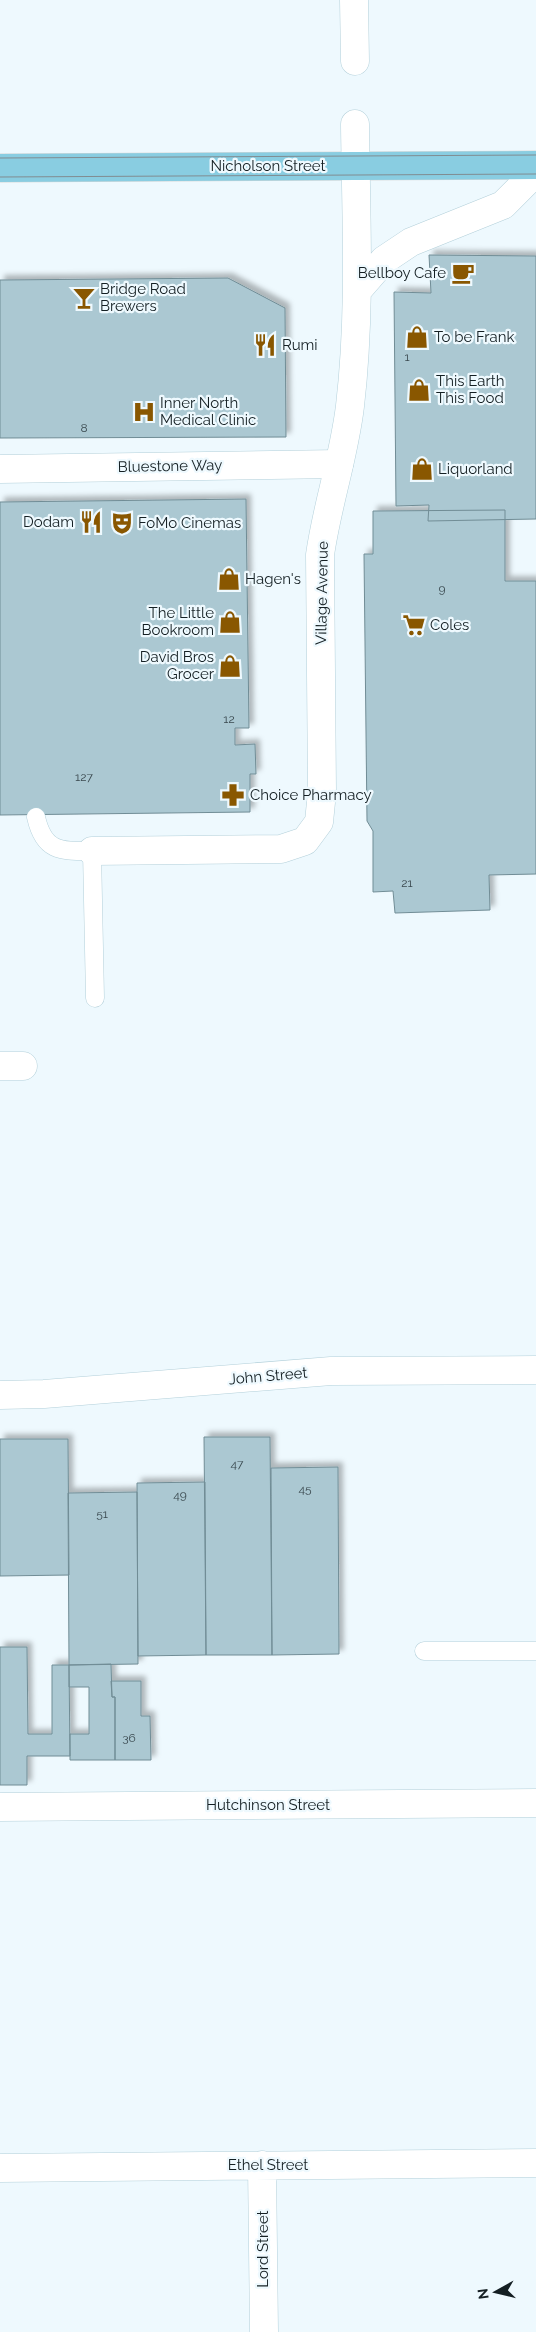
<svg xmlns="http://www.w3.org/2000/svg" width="536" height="2332" font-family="Raleway,sans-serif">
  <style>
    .building { fill: #abc8d2; stroke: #718d96; filter: url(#shadow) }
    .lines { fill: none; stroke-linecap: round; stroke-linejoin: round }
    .service-casing { stroke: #b3d0da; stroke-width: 19 }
    .pedestrian-casing { stroke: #b3d0da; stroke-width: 29 }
    .minor-casing { stroke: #b3d0da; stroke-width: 29 }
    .primary-casing { stroke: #d5d7d7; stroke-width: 29 }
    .service { stroke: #fff; stroke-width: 18 }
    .pedestrian { stroke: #fff; stroke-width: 28 }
    .minor { stroke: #fff; stroke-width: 28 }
    .primary { stroke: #89cde1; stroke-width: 28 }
    .tram { stroke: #818c91; stroke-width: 1 }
    .labels { text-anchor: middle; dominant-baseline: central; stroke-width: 4.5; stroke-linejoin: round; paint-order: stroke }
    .number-label { font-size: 12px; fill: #3a494f }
    .street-label { font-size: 15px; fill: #141f23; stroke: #eef9fe }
    .poi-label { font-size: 15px; fill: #141f23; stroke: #eef9fe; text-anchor: start }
  </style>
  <defs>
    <filter id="shadow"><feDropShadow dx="4.5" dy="-4.5" stdDeviation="2.5" flood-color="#0004"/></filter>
  </defs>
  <rect width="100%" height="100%" fill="#eef9fe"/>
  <path class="building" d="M429,255L536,256V519L428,521L429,505L396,506L394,292L431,293Z
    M228,278L285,308L286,437L0,438V280Z
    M246,499L249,728H235V745L255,744L256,774H250V812L0,815V502Z
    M505,510V581H536V874L489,875L490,910L395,913L393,891L373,892V831L367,821L364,554H373V511Z
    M204,1437H270L272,1655H206Z
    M0,1439H68L69,1575L0,1576Z
    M338,1467L339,1654L272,1655L271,1468Z
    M205,1482L206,1655L138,1656L137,1483Z
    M137,1492L138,1664L69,1665L68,1493Z
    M0,1647H27L28,1734H52V1665H69L70,1756H27V1785H0Z
    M111,1664L112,1697H115V1760H70V1734H89V1687H69V1665Z
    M111,1681H141V1716H150L151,1760H115V1697H112Z"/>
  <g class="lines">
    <defs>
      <path id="service" d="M36,817C44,852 60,851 92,851L95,998
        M424,1651H536"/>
      <path id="pedestrian" d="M0,469L339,464"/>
      <path id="minor" d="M354,0L355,61
        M357,291L384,260L411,242L503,205L536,172
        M92,851L281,849L305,841L319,822L322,792L320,555C327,505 344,457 350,406C361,312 356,218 355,124
        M0,1066H23
        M0,1395L44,1394L331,1371L536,1370
        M0,1807L536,1803
        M262,2165L264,2332
        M0,2168L536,2163"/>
      <path id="primary" d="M0,168L536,165"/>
    </defs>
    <use href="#service" class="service-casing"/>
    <use href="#pedestrian" class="pedestrian-casing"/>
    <use href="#minor" class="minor-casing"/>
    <use href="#primary" class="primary-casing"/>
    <use href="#service" class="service"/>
    <use href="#pedestrian" class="pedestrian"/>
    <use href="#minor" class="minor"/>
    <use href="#primary" class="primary"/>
    <path class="tram" d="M0,158L536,155
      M0,177L536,174"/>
  </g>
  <defs>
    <symbol id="cafe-bare" viewBox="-9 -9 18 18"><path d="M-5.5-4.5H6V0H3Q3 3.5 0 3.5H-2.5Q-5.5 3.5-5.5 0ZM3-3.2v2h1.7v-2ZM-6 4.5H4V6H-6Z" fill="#895700" stroke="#eef9fe" stroke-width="2.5" paint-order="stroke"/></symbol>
    <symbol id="bar-bare" viewBox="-9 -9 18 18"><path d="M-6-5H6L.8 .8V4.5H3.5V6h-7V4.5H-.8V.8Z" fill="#895700" stroke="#eef9fe" stroke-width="2.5" paint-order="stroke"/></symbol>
    <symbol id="shop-bare" viewBox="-9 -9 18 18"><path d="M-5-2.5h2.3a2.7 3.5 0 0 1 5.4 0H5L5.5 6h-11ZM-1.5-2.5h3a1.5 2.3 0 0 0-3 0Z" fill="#895700" stroke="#eef9fe" stroke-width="2.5" paint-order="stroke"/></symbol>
    <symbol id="restaurant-bare" viewBox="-9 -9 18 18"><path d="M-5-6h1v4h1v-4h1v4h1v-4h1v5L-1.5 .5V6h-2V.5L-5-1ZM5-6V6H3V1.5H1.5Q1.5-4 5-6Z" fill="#895700" stroke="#eef9fe" stroke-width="2.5" paint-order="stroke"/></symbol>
    <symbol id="hospital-bare" viewBox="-9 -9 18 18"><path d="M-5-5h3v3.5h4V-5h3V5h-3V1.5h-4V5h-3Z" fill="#895700" stroke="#eef9fe" stroke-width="2.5" paint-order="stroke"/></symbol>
    <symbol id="theatre-bare" viewBox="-9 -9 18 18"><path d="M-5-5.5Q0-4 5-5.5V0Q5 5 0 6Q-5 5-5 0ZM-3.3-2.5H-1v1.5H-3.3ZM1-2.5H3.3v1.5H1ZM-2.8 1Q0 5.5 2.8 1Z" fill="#895700" stroke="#eef9fe" stroke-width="2.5" paint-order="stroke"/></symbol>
    <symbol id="supermarket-bare" viewBox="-9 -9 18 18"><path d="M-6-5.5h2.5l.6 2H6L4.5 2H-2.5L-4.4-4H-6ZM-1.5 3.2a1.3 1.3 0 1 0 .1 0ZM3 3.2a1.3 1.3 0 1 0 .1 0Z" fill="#895700" stroke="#eef9fe" stroke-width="2.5" paint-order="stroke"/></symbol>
    <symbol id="pharmacy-bare" viewBox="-9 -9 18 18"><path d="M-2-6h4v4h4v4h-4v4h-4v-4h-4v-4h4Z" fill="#895700" stroke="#eef9fe" stroke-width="2.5" paint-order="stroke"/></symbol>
  </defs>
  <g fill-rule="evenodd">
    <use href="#cafe-bare" x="447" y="257" width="32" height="32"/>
    <use href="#bar-bare" x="68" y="282" width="32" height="32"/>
    <use href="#shop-bare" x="401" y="321" width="32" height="32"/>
    <use href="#restaurant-bare" x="249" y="329" width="32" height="32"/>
    <use href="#shop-bare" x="403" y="374" width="32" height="32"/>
    <use href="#hospital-bare" x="128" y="396" width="32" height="32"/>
    <use href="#shop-bare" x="406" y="453" width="32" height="32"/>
    <use href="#restaurant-bare" x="75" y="506" width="32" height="32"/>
    <use href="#theatre-bare" x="106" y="507" width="32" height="32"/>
    <use href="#shop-bare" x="213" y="563" width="32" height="32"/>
    <use href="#shop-bare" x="214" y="606" width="32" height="32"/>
    <use href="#supermarket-bare" x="398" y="609" width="32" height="32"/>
    <use href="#shop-bare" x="214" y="650" width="32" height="32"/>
    <use href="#pharmacy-bare" x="217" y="779" width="32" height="32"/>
  </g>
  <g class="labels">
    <g class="number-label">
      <text x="407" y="357">1</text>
      <text x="84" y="428">8</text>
      <text x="442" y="589">9</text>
      <text x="229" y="719">12</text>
      <text x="84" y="777">127</text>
      <text x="407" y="883">21</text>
      <text x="237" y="1464">47</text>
      <text x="305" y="1489">45</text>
      <text x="180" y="1495">49</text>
      <text x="102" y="1514">51</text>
      <text x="129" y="1738">36</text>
    </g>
    <g class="street-label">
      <text x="268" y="166">Nicholson Street</text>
      <text transform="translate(170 466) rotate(-1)">Bluestone Way</text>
      <text transform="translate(322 593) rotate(-89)">Village Avenue</text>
      <text transform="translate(268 1376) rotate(-5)">John Street</text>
      <text x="268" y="1805">Hutchinson Street</text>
      <text x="268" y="2165">Ethel Street</text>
      <text transform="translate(263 2249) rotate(-90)">Lord Street</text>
    </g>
    <g class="poi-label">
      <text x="446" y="273" text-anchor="end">Bellboy Cafe</text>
      <text x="100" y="289">Bridge Road<tspan x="100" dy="17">Brewers</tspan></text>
      <text x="434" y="337">To be Frank</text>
      <text x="282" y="345">Rumi</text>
      <text x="436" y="381">This Earth<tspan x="436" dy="17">This Food</tspan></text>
      <text x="160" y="403">Inner North<tspan x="160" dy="17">Medical Clinic</tspan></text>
      <text x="438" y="469">Liquorland</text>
      <text x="74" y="522" text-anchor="end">Dodam</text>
      <text x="138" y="523">FoMo Cinemas</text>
      <text x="245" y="579">Hagen's</text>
      <text x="214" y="613" text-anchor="end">The Little<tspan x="214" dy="17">Bookroom</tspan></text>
      <text x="430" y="625">Coles</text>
      <text x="214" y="657" text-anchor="end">David Bros<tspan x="214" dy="17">Grocer</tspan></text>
      <text x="250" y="795">Choice Pharmacy</text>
    </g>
  </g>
  <g transform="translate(496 2292) rotate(262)" stroke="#eef9fe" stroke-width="4" paint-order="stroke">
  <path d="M0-4L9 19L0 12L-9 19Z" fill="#141f23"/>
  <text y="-8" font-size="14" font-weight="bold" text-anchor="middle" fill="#141f23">N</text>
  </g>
</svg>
